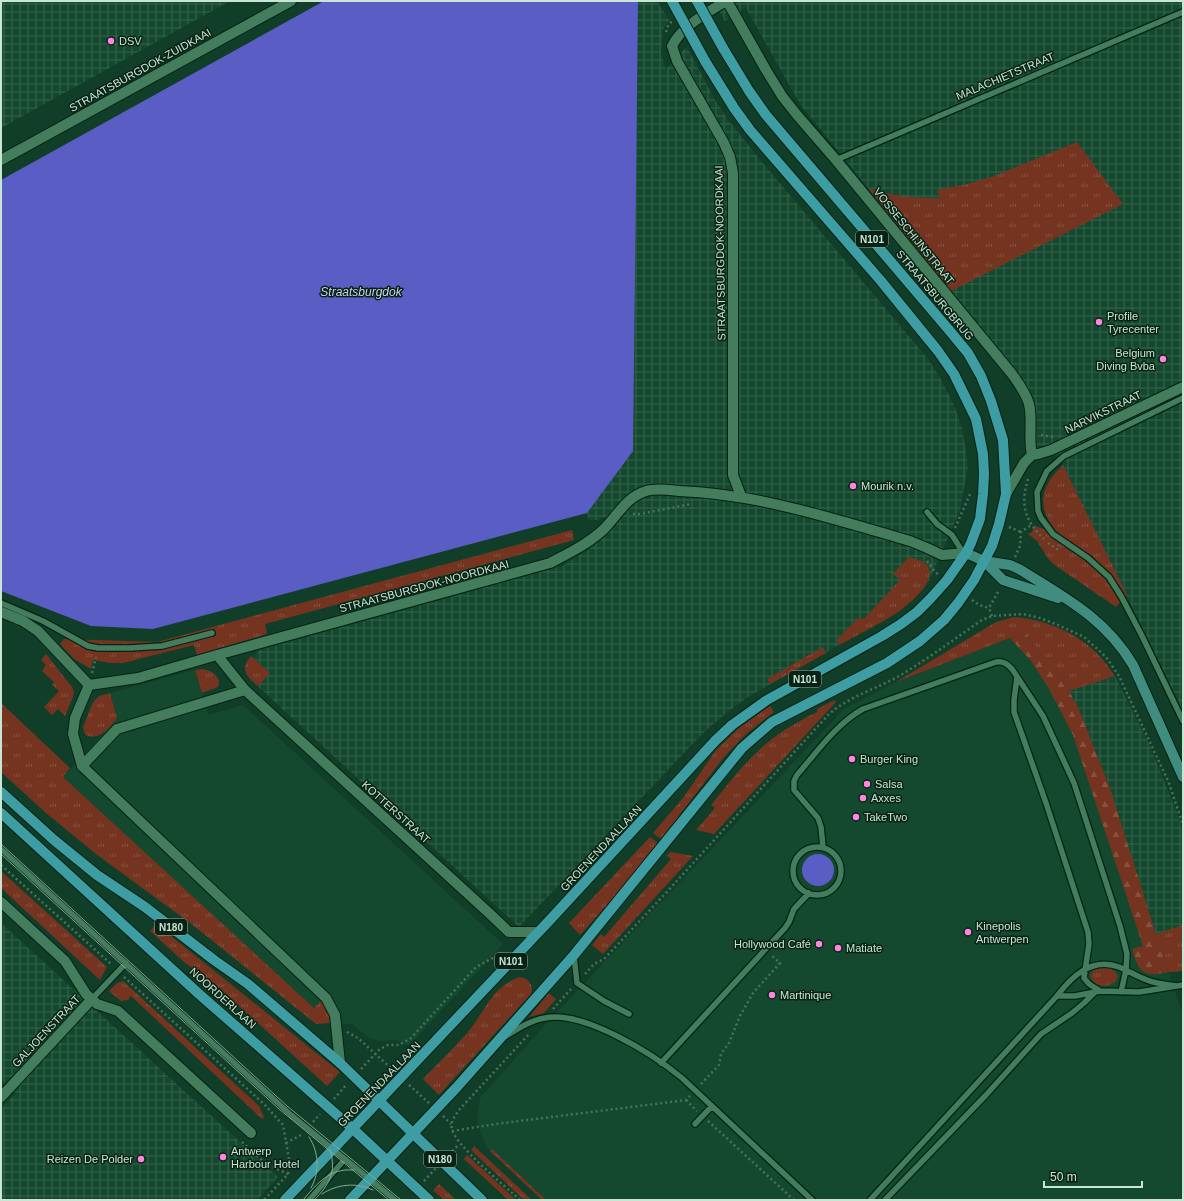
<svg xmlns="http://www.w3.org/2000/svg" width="1184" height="1201" font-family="Arial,sans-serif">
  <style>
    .built { fill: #14492f }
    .industrial { fill: url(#industrial-grid) }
    .grass { fill: url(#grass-tufts) }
    .forest { fill: url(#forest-firs) }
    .water { fill: #595dc4 }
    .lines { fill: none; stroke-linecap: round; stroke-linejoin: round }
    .lane-casing { stroke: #042314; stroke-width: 8 }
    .street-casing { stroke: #042314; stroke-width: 12 }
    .secondary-casing { stroke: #042314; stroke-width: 12 }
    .primary-casing { stroke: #042314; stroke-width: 12 }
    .path { stroke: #49715c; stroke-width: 2.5; stroke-dasharray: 2 3; stroke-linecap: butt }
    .lane { stroke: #437d5d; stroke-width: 5.5 }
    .street { stroke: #437d5d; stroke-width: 10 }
    .secondary { stroke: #408d80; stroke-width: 10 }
    .primary { stroke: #3d9da3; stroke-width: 10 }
    .tram { stroke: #88ab97; stroke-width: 1 }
    .primary-bridge-casing { stroke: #042314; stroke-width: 12; stroke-linecap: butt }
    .primary-bridge { stroke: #3d9da3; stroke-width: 10 }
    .poi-dot { fill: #ff85df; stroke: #092215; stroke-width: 1.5 }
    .labels { text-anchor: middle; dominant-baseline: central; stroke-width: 3; stroke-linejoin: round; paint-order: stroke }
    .shield { fill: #092215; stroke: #8fab9a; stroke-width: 1 }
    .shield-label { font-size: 10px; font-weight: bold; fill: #c8e6d3 }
    .poi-label { font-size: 11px; fill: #c8e6d3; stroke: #092215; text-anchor: start }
    .street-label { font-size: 11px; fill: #c8e6d3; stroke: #092215 }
    .water-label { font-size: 12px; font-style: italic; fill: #cdd1ec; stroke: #092215 }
  </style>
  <defs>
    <pattern id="industrial-grid" width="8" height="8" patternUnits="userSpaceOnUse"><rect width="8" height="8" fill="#14492f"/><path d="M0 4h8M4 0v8" fill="none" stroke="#35634c"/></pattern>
    <pattern id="grass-tufts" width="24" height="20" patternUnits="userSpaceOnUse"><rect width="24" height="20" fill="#743420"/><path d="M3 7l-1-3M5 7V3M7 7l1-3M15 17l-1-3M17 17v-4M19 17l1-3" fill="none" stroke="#865140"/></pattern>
    <pattern id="forest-firs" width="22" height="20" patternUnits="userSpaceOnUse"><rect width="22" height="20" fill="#743420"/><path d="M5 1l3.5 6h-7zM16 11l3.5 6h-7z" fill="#865140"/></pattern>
  </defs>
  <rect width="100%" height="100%" fill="#113e28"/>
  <path class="built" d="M1025,633L1069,691L1110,788L1168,972L1183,1015V1200H546L492,1149L490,1151L487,1147L481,1135L477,1118L480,1098L543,1027L844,709L896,682L1010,638Z
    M195,670L208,715L243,705L503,944L409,1046L396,1040L379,1041L369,1038L352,1024L330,1023L328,1008L322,1001L315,1009L63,777L117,718L110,693Z"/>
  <path class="industrial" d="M1,1H230L1,128Z
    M593,1H657L669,20L663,29L661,53L666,69L679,56L682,51L687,47L715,100L729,121L762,162L928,359L939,376L954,405L962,428L968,466L960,510L929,581L923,589L900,610L748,697L725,714L702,734L519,927L250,679L246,673L245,667L247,661L260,650L562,566L588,550L613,526L626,509L597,520H589L587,513L583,514Z
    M713,1H1183V711L1063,465L1048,448L1042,449H1038L1034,446L1025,384L1009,362L800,104L746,8L725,21Z
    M1115,676L1150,746L1179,818L1183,835V971L1168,972L1110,788L1078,707L1069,691Z
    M1,923L278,1177L257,1200H1V1109L16,1093L1,1080Z"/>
  <path class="grass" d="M1077,142L1123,204L951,291L868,188C891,196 915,198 940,198L937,190L967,184L994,176Z
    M1063,465L1127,595L1116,607L1056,566L1049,560L1037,541L1028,534L1032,532L1034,526L1058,533C1036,508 1039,487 1063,465Z
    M572,530L574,540L265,624L267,634L197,655L194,645L123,663H111L93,660L91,669L74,659L60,644L64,639L157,642Z
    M909,557C914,559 920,560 924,562C943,577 910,603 898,612C880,624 859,634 839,645L837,640L859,617L863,620L900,580L893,574Z
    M1014,617C1047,619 1083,635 1104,661C1108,666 1111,671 1115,676L1069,691L1025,633L1010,638L896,682L996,622Z
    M823,647L826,653L770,684L767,679Z
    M46,654L72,687L74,692L73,697L65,716L58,709L52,715L44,707L59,691L52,685L54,682L42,671L46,665L41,660Z
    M251,656L270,673L258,686C247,676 239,669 251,656Z
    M202,669C210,670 217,674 219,681L218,687L202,693L195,670Z
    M110,693L117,718C109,728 100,741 86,735L84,731L83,727L93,702L99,696Z
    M835,700L836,702L714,834L696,830L715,808L711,805C730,782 748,757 772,739C786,728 801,720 817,712V709Z
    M1,703L70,768L63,777L314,1008L322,1000L328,1008L330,1023L316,1024L194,926L96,854L46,813L1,772Z
    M770,706L774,712L746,734L724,757L661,839L653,833L683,798L716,750L740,727Z
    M650,837L658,843L616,895L580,935L569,923Z
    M670,852L693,856L603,954L592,945L601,934L604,937L671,859L667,856Z
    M1,871L107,967L100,980L1,888Z
    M156,924L340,1072L327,1086L216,985L184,962L150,931Z
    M1183,925V971L1168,972L1156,934Z
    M1099,967C1108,967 1114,968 1118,976L1116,981C1107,989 1095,987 1090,976L1092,972Z
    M520,977C529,978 534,986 531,994L439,1095L423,1079C438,1063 454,1048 468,1032C486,1010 491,987 520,977Z
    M123,981L259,1106L264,1117L262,1119L131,996L128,1000L121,1001L109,991L117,983Z
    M549,993L556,999L544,1013L529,1017Z
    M474,1146L532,1200H524L471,1150Z
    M492,1149L546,1200H542L490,1151Z
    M467,1155L516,1200H508L464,1159Z
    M439,1184L456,1200H444L433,1190Z"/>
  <path class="forest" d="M1025,633L1069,691L1078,707L1110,788L1168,972C1143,978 1139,972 1132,949L1143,946L1073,735L1048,687L1031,661L1010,638Z"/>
  <path class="water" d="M324,1H638L633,451L587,513L153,629L91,626L1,591V180Z
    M802 870a16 16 0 1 1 32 0a16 16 0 1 1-32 0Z"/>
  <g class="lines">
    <defs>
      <path id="lane" d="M836,160L1183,12
        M1183,398L1064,456L1047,471L1037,492L1038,511L1041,518L1053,534L1088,558L1109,577L1121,596L1142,636L1183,721
        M927,512L937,524L952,535L962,551L966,553
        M1,603L43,621L88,646L98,648H130L162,646L212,633
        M1017,677L1014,700V712L1046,803L1088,932L1089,944L1084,978L1089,984L1100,991
        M823,847L821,827L818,818L794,790V781L797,775C817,752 836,724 863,709L996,662C1004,661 1007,664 1012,669L1043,716L1074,783L1120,926L1127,954L1126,970L1121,992
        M793 871a24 24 0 1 1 48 0a24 24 0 1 1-48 0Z
        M1,849L291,1115L395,1200
        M574,956L577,983L604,1001L629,1014
        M1057,996H1075L1100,991L1139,992L1183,985
        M92,999L126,963
        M506,1036C518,1029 531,1020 545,1018C583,1010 653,1054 682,1078L812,1200
        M661,1063L785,928L789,922L794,909L809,893
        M695,1124L712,1106
        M309,1200L345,1159
        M870,1200L1057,996C1072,976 1092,957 1119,967C1129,971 1138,977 1147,980C1157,984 1168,985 1178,986
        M885,1200L986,1095L1041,1034L1072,1013L1084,1003L1095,992"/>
      <path id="street" d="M726,1C707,13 683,25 672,46L677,61L724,143L730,157L733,173V475L741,496
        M727,1L766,70L782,96L797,115L836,160L1012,374C1019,384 1026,393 1029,404C1033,421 1028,438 1032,455
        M1,160L291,1
        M1032,455L1038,454L1051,450L1183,387
        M1006,494L1024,463L1032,455
        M1,612L23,621L38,631L89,685
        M217,655L245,690L489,913L509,932H538
        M89,685L138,678L217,655L550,563C569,553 588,544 604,529C619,514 625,498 646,491C656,488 669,490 679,491C759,494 834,519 910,541L927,548L942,555L966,553
        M89,685L75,718L73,734L82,766L326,998L335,1015L340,1063
        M82,766L117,729L245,690
        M1,902L65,961L86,994L97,1004L118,1011L251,1133
        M1,1097L92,999"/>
      <path id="secondary" d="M966,553L984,561L1010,565L1019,569C1064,597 1105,618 1133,665L1183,777
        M984,561L1003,580L1058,598"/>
      <path id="primary" d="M1,792L54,840L97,875L145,907L214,960L248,984L340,1063L482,1200
        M1,813L199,994L353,1129L429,1200
        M285,1200L548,922L716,740L732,725L767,700L882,636L901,624L917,612L931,598L947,580L966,553L971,543L980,519L983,494L984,474L983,454L976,419L954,374L938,351L881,281L750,130L734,108L705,61
        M350,1200L457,1087L574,955L742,748L772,722L887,663L920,641L944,620L958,603L974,580L992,546L999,524L1006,494L1003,440L991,401L981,376L968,353L949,330L766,115L749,91L723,48"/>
    </defs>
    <use href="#lane" class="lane-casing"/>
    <use href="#street" class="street-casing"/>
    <use href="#secondary" class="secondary-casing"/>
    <use href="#primary" class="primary-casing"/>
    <path class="path" d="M666,32L668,26L672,21
      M1041,435L1053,437
      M1028,479C1020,505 1025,521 1044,539
      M633,514H640L691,504
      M1009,527L1021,532
      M955,528L971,492
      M1048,543L1060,551
      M1015,557L1020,546L1021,532L1031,525
      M927,561L935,572L938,574
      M972,600L979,605L989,608
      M992,616L989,608L999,590
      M92,673L96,657
      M1,865L112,965
      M585,974L594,964L600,961L605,958L665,894L829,714C850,696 876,689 899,676C928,659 954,639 982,620L992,616L1023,614L1040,618L1058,625L1084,637L1106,657L1119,676L1169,783L1183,825
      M124,977L264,1104L283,1125L290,1165L288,1174L264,1200
      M553,1009L571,989
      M347,1032L358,1038L394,1071
      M361,1069L380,1049L388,1045H399L411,1038L476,967L502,953
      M701,1084L719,1065L721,1054L729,1043L740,1016L753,993L780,963L771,955
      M409,1085L429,1103
      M334,1099L347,1084
      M686,1100L697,1111
      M443,1116L451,1124
      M708,1121L794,1200
      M313,1122L320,1114
      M452,1131L496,1124L686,1100L690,1096
      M242,1142L266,1164L288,1174
      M286,1143L301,1135
      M449,1155L459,1144
      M424,1181L436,1168
      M520,1200C506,1187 454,1144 452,1129C450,1122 455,1116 459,1110L530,1033"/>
    <use href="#lane" class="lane"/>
    <use href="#street" class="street"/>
    <use href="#secondary" class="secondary"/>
    <use href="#primary" class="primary"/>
    <path class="tram" d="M1,844L287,1106L401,1200
      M1,854L279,1109L389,1200
      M309,1137C319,1152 320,1172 311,1188
      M322,1194C337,1184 357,1182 373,1190
      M303,1200C318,1183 329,1168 354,1170
      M314,1200C329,1185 337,1172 330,1150"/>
    <defs>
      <path id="primary-bridge" d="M672,1L705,61
        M697,1L723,48"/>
    </defs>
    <use href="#primary-bridge" class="primary-bridge-casing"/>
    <use href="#primary-bridge" class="primary-bridge"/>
  </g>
  <g class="poi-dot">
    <circle cx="111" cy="41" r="4"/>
    <circle cx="1099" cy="322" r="4"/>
    <circle cx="1163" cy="359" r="4"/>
    <circle cx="853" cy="486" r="4"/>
    <circle cx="852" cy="759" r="4"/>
    <circle cx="867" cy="784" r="4"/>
    <circle cx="863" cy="798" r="4"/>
    <circle cx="856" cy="817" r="4"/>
    <circle cx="968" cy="932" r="4"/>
    <circle cx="819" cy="944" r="4"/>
    <circle cx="838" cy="948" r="4"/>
    <circle cx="772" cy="995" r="4"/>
    <circle cx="223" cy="1157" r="4"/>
    <circle cx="141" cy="1159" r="4"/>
  </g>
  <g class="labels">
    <g class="shield">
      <rect x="856" y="231" width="32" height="16" rx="3"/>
      <rect x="789" y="671" width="32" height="16" rx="3"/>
      <rect x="155" y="919" width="32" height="16" rx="3"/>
      <rect x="495" y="953" width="32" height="16" rx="3"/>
      <rect x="424" y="1151" width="32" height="16" rx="3"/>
    </g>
    <g class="shield-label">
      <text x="872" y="239">N101</text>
      <text x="805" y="679">N101</text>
      <text x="171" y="927">N180</text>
      <text x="511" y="961">N101</text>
      <text x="440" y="1159">N180</text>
    </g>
    <g class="poi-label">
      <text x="119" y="41">DSV</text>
      <text x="1107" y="316">Profile<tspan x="1107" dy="13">Tyrecenter</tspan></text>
      <text x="1155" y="353" text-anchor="end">Belgium<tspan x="1155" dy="13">Diving Bvba</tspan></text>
      <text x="861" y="486">Mourik n.v.</text>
      <text x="860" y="759">Burger King</text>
      <text x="875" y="784">Salsa</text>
      <text x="871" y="798">Axxes</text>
      <text x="864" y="817">TakeTwo</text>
      <text x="976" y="926">Kinepolis<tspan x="976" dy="13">Antwerpen</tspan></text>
      <text x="811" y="944" text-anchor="end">Hollywood Café</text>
      <text x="846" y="948">Matiate</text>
      <text x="780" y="995">Martinique</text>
      <text x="231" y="1151">Antwerp<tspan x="231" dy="13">Harbour Hotel</tspan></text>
      <text x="133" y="1159" text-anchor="end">Reizen De Polder</text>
    </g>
    <g class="street-label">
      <text transform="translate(140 70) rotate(-29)">STRAATSBURGDOK-ZUIDKAAI</text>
      <text transform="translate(1005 76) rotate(-23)">MALACHIETSTRAAT</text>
      <text transform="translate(914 236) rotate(51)">VOSSESCHIJNSTRAAT</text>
      <text transform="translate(720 253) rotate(-91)">STRAATSBURGDOK-NOORDKAAI</text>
      <text transform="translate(935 295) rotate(50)">STRAATSBURGBRUG</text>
      <text transform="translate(1103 412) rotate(-26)">NARVIKSTRAAT</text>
      <text transform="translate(424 586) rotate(-15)">STRAATSBURGDOK-NOORDKAAI</text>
      <text transform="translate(396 812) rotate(42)">KOTTERSTRAAT</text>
      <text transform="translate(601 848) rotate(-47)">GROENENDAALLAAN</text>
      <text transform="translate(223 998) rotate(42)">NOORDERLAAN</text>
      <text transform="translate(46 1031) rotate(-47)">GALJOENSTRAAT</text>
      <text transform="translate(379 1084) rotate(-46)">GROENENDAALLAAN</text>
    </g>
    <g class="water-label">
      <text x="361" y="292">Straatsburgdok</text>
    </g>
  </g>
  <rect width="1184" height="1201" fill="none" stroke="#c8e6d3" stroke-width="4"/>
  <path d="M1044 1181v6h98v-6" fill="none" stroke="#c8e6d3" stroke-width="2"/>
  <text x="1050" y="1181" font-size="12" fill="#c8e6d3" stroke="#092215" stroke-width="3" paint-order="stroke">50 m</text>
</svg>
